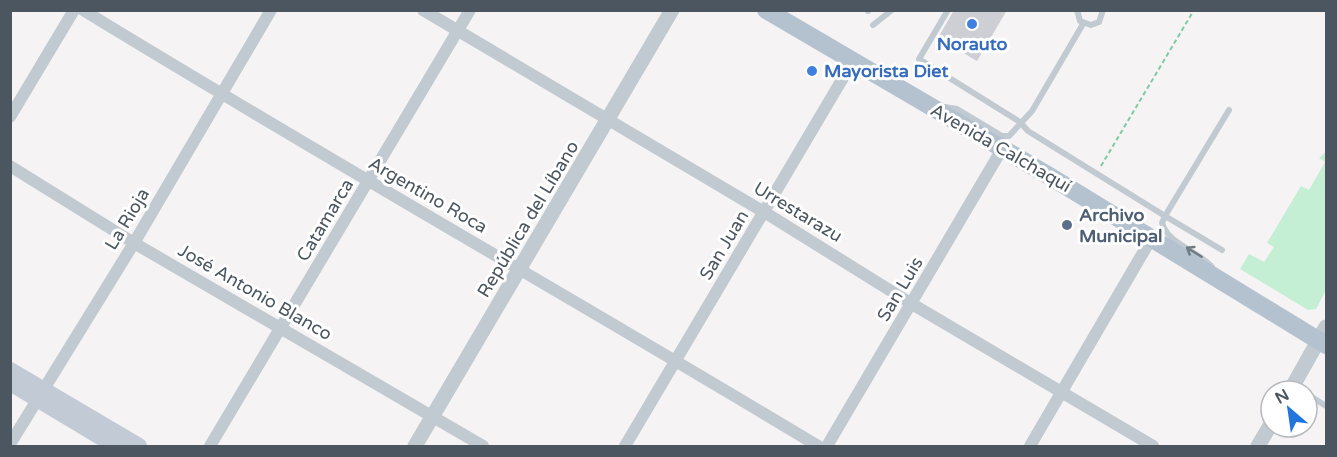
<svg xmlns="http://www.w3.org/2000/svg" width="1337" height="457" font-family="'Varela Round',sans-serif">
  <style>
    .green { fill: #c5efd5 }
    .building { fill: #cdcfd5 }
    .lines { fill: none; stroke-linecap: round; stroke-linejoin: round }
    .path { stroke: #7ecca5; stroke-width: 2; stroke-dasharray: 4.5 3; stroke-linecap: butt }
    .service { stroke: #c1cad1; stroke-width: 6 }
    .minor { stroke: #c1cad1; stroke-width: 12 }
    .tertiary { stroke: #c1cad1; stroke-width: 15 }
    .secondary { stroke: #c2cbd5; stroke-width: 16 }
    .primary { stroke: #b4c2cf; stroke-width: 18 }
    .oneway { stroke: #6e7982 }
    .shop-dot { fill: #3f7fe0; stroke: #fff; stroke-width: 2 }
    .service-dot { fill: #5c6f8a; stroke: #fff; stroke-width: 2 }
    .labels { text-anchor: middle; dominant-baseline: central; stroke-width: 6; stroke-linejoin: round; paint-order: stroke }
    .shop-label { font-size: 18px; font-weight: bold; fill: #366cbe; stroke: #fff }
    .street-label { font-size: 18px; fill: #4b5660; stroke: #fff }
    .service-label { font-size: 18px; font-weight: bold; fill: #4e5e75; stroke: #fff; text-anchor: start }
  </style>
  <rect width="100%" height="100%" fill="#f5f3f3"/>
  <path class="green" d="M1326,152V290L1316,309L1308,310L1240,269L1249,254L1264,262L1274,247L1267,243L1301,186L1309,190L1325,162L1319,158Z"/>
  <path class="building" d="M954,10H1007L977,61L938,38Z"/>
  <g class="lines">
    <path class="path" d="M1101,166L1194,10"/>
    <path class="service" d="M948,10L919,59L1020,122L1028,131L1165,216L1229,110
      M1077,10L1080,21L1091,25L1099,22L1103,10
      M868,11V10
      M873,25L892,10
      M945,107L957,109L1002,136H1009L1032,111L1083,24
      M1212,267C1198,251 1168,244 1162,223L1165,216L1222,250
      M1307,394L1326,406"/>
    <path class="minor" d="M83,10C326,159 574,299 818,446
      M423,10L764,212L912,304L1153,446
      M10,117L74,10
      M10,166L134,243L483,446
      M10,444L134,243L271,10
      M210,446L470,10
      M625,446L853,61
      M827,446L1002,149
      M1030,446L1151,239"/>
    <path class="tertiary" d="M1290,391L1326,327
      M415,446L672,10
      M1258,446L1271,424"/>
    <path class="secondary" d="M10,370L139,446
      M10,383L115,446"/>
    <path class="primary" d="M766,10L1051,177L1326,345"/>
  </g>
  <defs><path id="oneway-shaft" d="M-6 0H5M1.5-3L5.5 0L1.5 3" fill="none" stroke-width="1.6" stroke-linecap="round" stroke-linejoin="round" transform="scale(1.5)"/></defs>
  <use class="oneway" href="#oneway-shaft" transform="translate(1194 252) rotate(-148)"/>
  <g class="shop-dot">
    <circle cx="972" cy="24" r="6"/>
    <circle cx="812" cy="71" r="6"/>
  </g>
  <circle class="service-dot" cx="1067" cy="225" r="6"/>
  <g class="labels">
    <g class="shop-label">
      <text x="972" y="44">Norauto</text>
      <text x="824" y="71" text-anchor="start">Mayorista Diet</text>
    </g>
    <g class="street-label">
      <text transform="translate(1001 148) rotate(30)">Avenida Calchaquí</text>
      <text transform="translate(428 195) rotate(30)">Argentino Roca</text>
      <text transform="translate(798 212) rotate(31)">Urrestarazu</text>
      <text transform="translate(127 219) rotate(-59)">La Rioja</text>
      <text transform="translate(528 219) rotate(-59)">República del Líbano</text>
      <text transform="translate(325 220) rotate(-59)">Catamarca</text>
      <text transform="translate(724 245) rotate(-59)">San Juan</text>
      <text transform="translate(900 289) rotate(-59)">San Luis</text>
      <text transform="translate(255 292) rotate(30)">José Antonio Blanco</text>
    </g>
    <g class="service-label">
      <text x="1079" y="215">Archivo<tspan x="1079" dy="21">Municipal</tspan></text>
    </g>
  </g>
  <rect width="1337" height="457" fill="none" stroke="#4b5660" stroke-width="24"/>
  <g transform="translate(1289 409) rotate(331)"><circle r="28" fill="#ffffff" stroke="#b7bbbf" stroke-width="1.5"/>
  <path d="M0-4.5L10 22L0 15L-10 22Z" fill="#2375de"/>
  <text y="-9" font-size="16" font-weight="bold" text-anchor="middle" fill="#4b5660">N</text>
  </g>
</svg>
